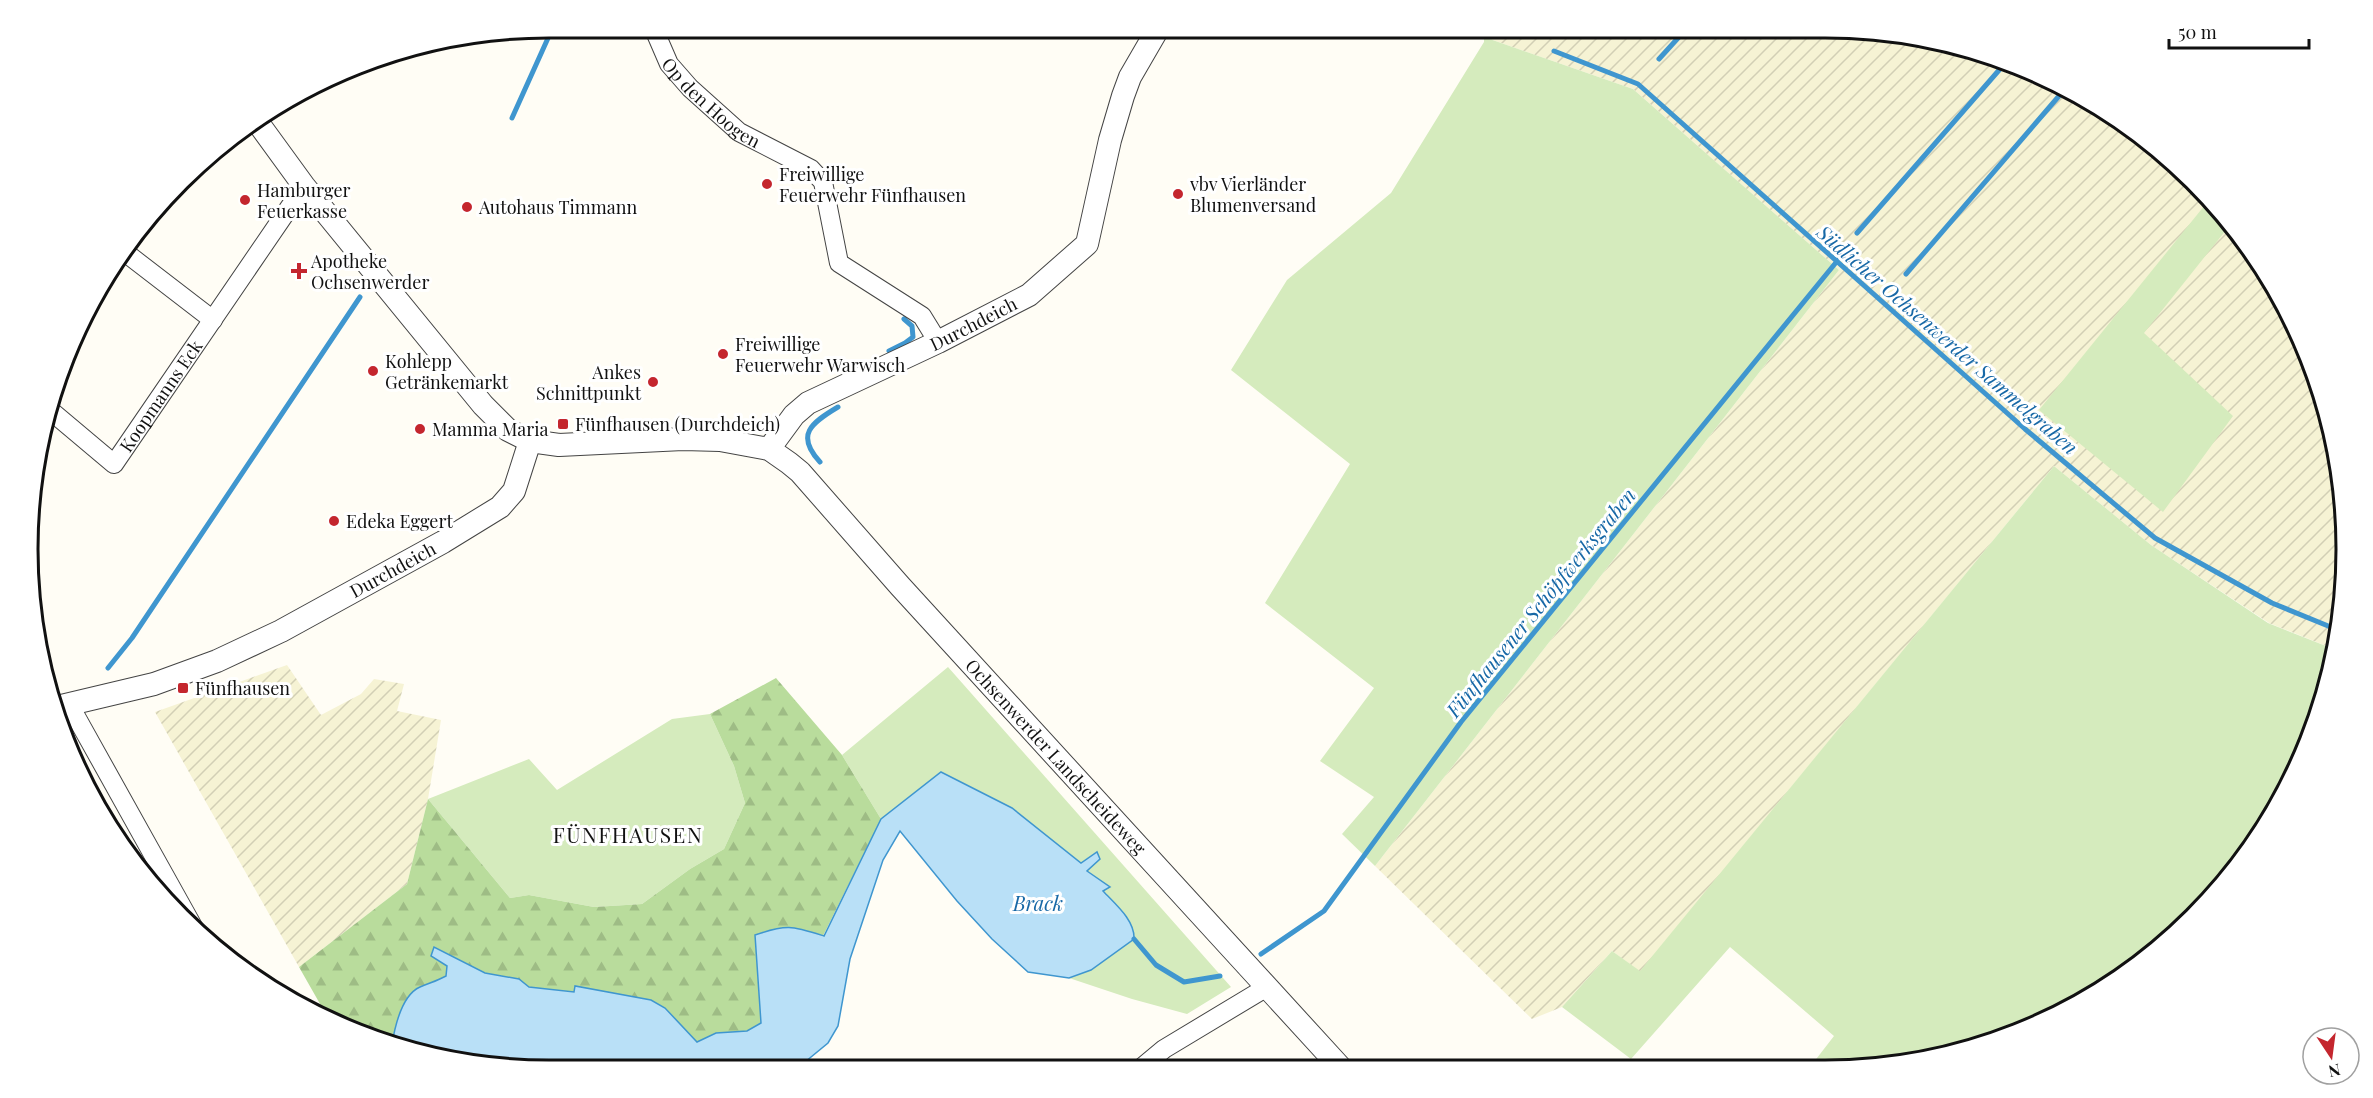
<svg xmlns="http://www.w3.org/2000/svg" width="2373" height="1098" font-family="'Playfair Display',serif">
  <style>
    .farmland { fill: url(#farmland-furrows) }
    .grass { fill: #d5ebbd }
    .forest { fill: url(#forest-firs) }
    .water { fill: #b9e0f7; stroke: #3f96cf; stroke-width: 1.5 }
    .lines { fill: none; stroke-linecap: round; stroke-linejoin: round }
    .stream { stroke: #3f96cf; stroke-width: 5 }
    .minor-casing { stroke: #444; stroke-width: 20 }
    .tertiary-casing { stroke: #444; stroke-width: 24 }
    .minor { stroke: #fff; stroke-width: 18 }
    .tertiary { stroke: #fff; stroke-width: 22 }
    .poi-dot { fill: #c4262e; stroke: #fff; stroke-width: 2 }
    .labels { text-anchor: middle; dominant-baseline: central; stroke-width: 6; stroke-linejoin: round; paint-order: stroke }
    .street-label { font-size: 18px; fill: #111; stroke: #fff }
    .poi-label { font-size: 18px; fill: #111; stroke: #fff; text-anchor: start }
    .water-label { font-size: 20px; font-style: italic; fill: #1768a6; stroke: #fff }
    .quarter-label { font-size: 21px; letter-spacing: 1.5px; fill: #111; stroke: #fff }
    .rim { fill: none; stroke: #111; stroke-width: 3 }
  </style>
  <defs>
    <pattern id="farmland-furrows" width="10" height="10" patternUnits="userSpaceOnUse" patternTransform="scale(1.5)"><rect width="10" height="10" fill="#f6f3d4"/><path d="M-1 1l2-2M0 10L10 0M9 11l2-2" fill="none" stroke="#d2cfb5"/></pattern>
    <pattern id="forest-firs" width="22" height="20" patternUnits="userSpaceOnUse" patternTransform="scale(1.5)"><rect width="22" height="20" fill="#b9dc9c"/><path d="M5 1l3.5 6h-7zM16 11l3.5 6h-7z" fill="#9ebc85"/></pattern>
  </defs>
  <rect width="100%" height="100%" fill="#fffdf5"/>
  <path class="farmland" d="M1484,27H1824L1926,37L2023,67L2114,115L2193,180L2258,259L2306,349L2336,447L2346,549L2336,650L2269,623L2151,545L2054,466L1640,972L1612,951L1562,1007L1532,1019L1375,866L1839,270L1633,89L1484,37Z
    M287,665L321,715L361,694L374,679L404,684L397,711L441,720L428,799L407,884L299,967L155,712Z"/>
  <path class="grass" d="M1484,37L1633,89L1839,270L1375,866L1342,834L1374,797L1320,761L1374,688L1265,603L1350,464L1231,370L1287,280L1391,193L1484,42Z
    M2209,200L2230,225L2144,333L2233,416L2163,512L2039,410Z
    M2054,466L2151,545L2268,623L2336,650L2306,748L2238,866L2142,963L2024,1031L1892,1066L1810,1067L1834,1036L1730,947L1631,1059L1562,1007L1612,951L1640,971Z
    M948,667L1231,987L1187,1014L1132,999L1069,978L1091,970L1134,939C1135,920 1115,903 1102,891L1109,887L1086,871L1096,852L1081,863L1012,808L941,772L881,819L842,755Z
    M710,714L734,766L745,803L724,849L690,869L642,904L594,907L529,895L510,898L428,799L529,759L557,790L672,719Z"/>
  <path class="forest" d="M776,678L842,755L881,819L823,936C794,926 784,925 755,935L761,1023L747,1031L716,1033L697,1042L665,1008L575,986L574,992L529,987L518,979L485,973L434,947L447,966L446,976C437,981 429,983 420,987C402,995 395,1026 392,1044L350,1031L328,1018L299,967L407,884L428,799L510,898L529,895L594,907L642,904L690,869L724,849L745,803L734,766L710,714Z"/>
  <path class="water" d="M941,772L1012,808L1081,863L1097,852L1100,859L1087,871L1110,887L1103,891C1115,904 1135,920 1134,939L1091,970L1069,978L1028,972L992,939L957,901L900,831L883,860L850,959L838,1026L828,1043L805,1062L807,1070L549,1071L447,1061L392,1044C395,1026 402,995 420,987C429,983 437,981 446,976L447,966L431,956L434,947L485,973L519,979L529,987L574,992L575,986L651,1000L665,1008L697,1042L716,1033L747,1031L761,1023L755,935C787,924 792,926 824,936L881,819Z"/>
  <g class="lines">
    <path class="stream" d="M1554,51L1638,84L2025,429L2155,538L2272,603L2338,630
      M1659,59L1688,27
      M512,118L553,27
      M1857,233L2007,61
      M1906,274L2065,89
      M889,351L905,343L913,337L912,326L904,319
      M820,462C795,435 811,423 838,407
      M108,668L132,638L360,297
      M1134,939L1156,965L1184,982L1220,976
      M1261,954L1324,911L1461,722L1838,260"/>
    <defs>
      <g id="minor">
        <path id="s1" d="M653,27L669,64L690,88L739,132L811,169L823,182L839,263L922,316L938,342"/>
        <path d="M126,253L213,320"/>
        <path id="s2" d="M51,411L114,464L304,186"/>
        <path d="M69,704L195,930"/>
        <path d="M1140,1069L1164,1049L1267,987"/>
      </g>
      <g id="tertiary">
        <path id="s3" d="M256,120L304,186L483,405L508,430L530,441L559,445L683,439L720,440L769,449L789,463L800,472L900,586L1341,1068"/>
        <path id="s4" d="M769,449L794,415L808,403L938,342L1029,295L1087,244L1110,140L1123,96L1130,77L1159,27"/>
        <path id="s5" d="M53,708L154,684L217,661L281,631L443,542L500,507L514,491L530,441"/>
      </g>
    </defs>
    <use href="#minor" class="minor-casing"/>
    <use href="#tertiary" class="tertiary-casing"/>
    <use href="#minor" class="minor"/>
    <use href="#tertiary" class="tertiary"/>
  </g>
  <g class="poi-dot">
    <circle cx="767" cy="184" r="6"/>
    <circle cx="1178" cy="194" r="6"/>
    <circle cx="245" cy="200" r="6"/>
    <circle cx="467" cy="207" r="6"/>
    <path d="M296 262h6v6h6v6h-6v6h-6v-6h-6v-6h6z"/>
    <circle cx="723" cy="354" r="6"/>
    <circle cx="373" cy="371" r="6"/>
    <circle cx="653" cy="382" r="6"/>
    <rect x="557" y="418" width="12" height="12" rx="3"/>
    <circle cx="420" cy="429" r="6"/>
    <circle cx="334" cy="521" r="6"/>
    <rect x="177" y="682" width="12" height="12" rx="3"/>
  </g>
  <g class="labels">
    <g class="street-label">
      <text stroke="none"><textPath href="#s1" startOffset="98">Op den Hoogen</textPath></text>
      <text stroke="none"><textPath href="#s4" startOffset="244">Durchdeich</textPath></text>
      <text stroke="none"><textPath href="#s2" startOffset="165">Koopmanns Eck</textPath></text>
      <text stroke="none"><textPath href="#s5" startOffset="369">Durchdeich</textPath></text>
      <text stroke="none"><textPath href="#s3" startOffset="1086">Ochsenwerder Landscheideweg</textPath></text>
    </g>
    <g class="poi-label">
      <text x="779" y="174">Freiwillige<tspan x="779" dy="21">Feuerwehr Fünfhausen</tspan></text>
      <text x="1190" y="184">vbv Vierländer<tspan x="1190" dy="21">Blumenversand</tspan></text>
      <text x="257" y="190">Hamburger<tspan x="257" dy="21">Feuerkasse</tspan></text>
      <text x="479" y="207">Autohaus Timmann</text>
      <text x="311" y="261">Apotheke<tspan x="311" dy="21">Ochsenwerder</tspan></text>
      <text x="735" y="344">Freiwillige<tspan x="735" dy="21">Feuerwehr Warwisch</tspan></text>
      <text x="385" y="361">Kohlepp<tspan x="385" dy="21">Getränkemarkt</tspan></text>
      <text x="641" y="372" text-anchor="end">Ankes<tspan x="641" dy="21">Schnittpunkt</tspan></text>
      <text x="575" y="424">Fünfhausen (Durchdeich)</text>
      <text x="432" y="429">Mamma Maria</text>
      <text x="346" y="521">Edeka Eggert</text>
      <text x="195" y="688">Fünfhausen</text>
    </g>
    <g class="water-label">
      <text transform="translate(1948 339) rotate(41)">Südlicher Ochsenwerder Sammelgraben</text>
      <text transform="translate(1540 602) rotate(-51)">Fünfhausener Schöpfwerksgraben</text>
      <text x="1038" y="902">Brack</text>
    </g>
    <g class="quarter-label">
      <text x="628" y="834">FÜNFHAUSEN</text>
    </g>
  </g>
  <path d="M0 0H2373V1098H0ZM549 38H1825A511 511 0 0 1 2336 549V549A511 511 0 0 1 1825 1060H549A511 511 0 0 1 38 549V549A511 511 0 0 1 549 38Z" fill="#fff" fill-rule="evenodd"/>
  <path class="rim" d="M549 38H1825A511 511 0 0 1 2336 549V549A511 511 0 0 1 1825 1060H549A511 511 0 0 1 38 549V549A511 511 0 0 1 549 38Z"/>
  <g transform="translate(2331 1056) rotate(167)"><circle r="28" fill="#ffffff" stroke="#a0a0a0" stroke-width="1.5"/>
  <path d="M0-4.5L10 22L0 15L-10 22Z" fill="#c4262e"/>
  <text y="-9" font-size="16" font-weight="bold" text-anchor="middle" fill="#111111">N</text>
  </g>
  <path d="M2169 39v9h140v-9" fill="none" stroke="#111111" stroke-width="3"/>
  <text x="2178" y="39" font-size="18" fill="#111111" stroke="#ffffff" stroke-width="4.5" paint-order="stroke">50 m</text>
</svg>
